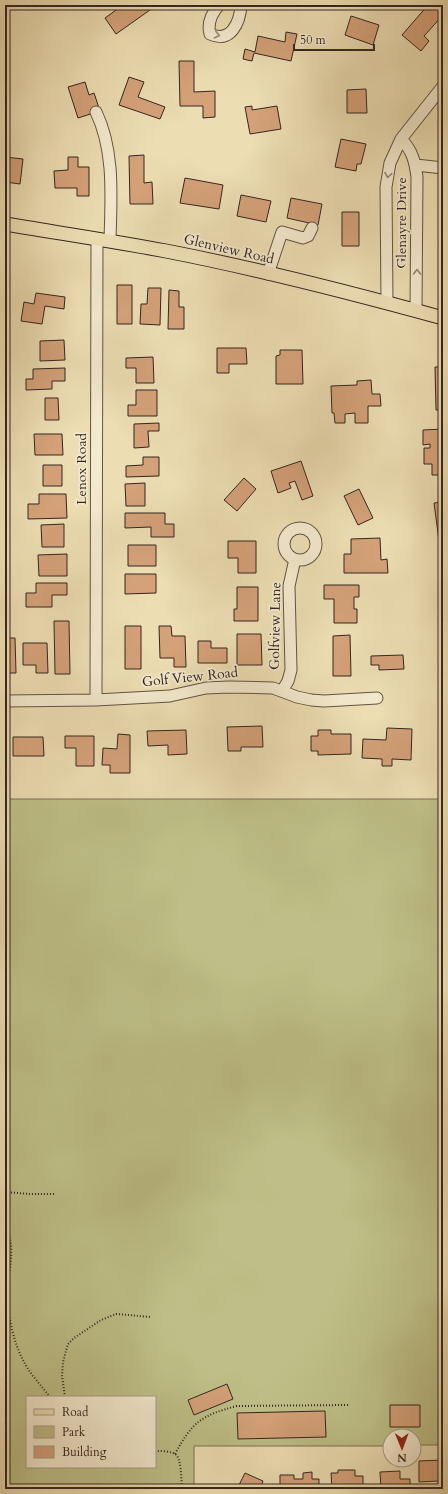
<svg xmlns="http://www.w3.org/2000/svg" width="448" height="1494" font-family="Cardo,serif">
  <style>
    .green { fill: #bebf88; stroke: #797253; fill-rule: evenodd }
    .building { fill: #d4a179; stroke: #34261e }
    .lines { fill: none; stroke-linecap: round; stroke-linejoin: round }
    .minor-casing { stroke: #625443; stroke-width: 13 }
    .major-casing { stroke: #34261e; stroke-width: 15 }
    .path { stroke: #34261e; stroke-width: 2; stroke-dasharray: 1 2; stroke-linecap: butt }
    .minor { stroke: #f3e9cd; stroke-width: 11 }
    .major { stroke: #ecddb2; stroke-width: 13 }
    .oneway { stroke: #948876 }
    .labels { text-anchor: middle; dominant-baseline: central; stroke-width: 3.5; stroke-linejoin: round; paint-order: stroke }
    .street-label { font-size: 14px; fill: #34261e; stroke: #f3e9cd }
  </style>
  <rect width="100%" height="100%" fill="#ecddb2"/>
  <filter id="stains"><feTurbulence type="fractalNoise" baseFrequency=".005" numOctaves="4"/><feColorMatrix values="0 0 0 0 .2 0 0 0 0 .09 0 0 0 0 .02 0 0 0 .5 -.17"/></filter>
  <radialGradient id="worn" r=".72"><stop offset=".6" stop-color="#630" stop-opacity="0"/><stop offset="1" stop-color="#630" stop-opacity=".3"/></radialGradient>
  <path class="green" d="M5,799H443V1445H414V1436H390V1446H194V1489H5ZM27,1397H155V1467H27Z"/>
  <path class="building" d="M5,5H37V6L5,7Z
    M123,5H157L116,34L105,18Z
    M428,5H442L443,15L424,36L429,41L421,51L402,35Z
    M351,16L379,25L373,45L345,35Z
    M286,32L297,34L291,61L254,53L252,61L243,59L245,49L255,52L258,36L285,42Z
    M179,61H194V92L215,91V117L203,118V106H180Z
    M129,77L144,82L138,97L165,107L160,119L119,105Z
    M85,82L89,95L94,93L100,111L78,118L68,87Z
    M366,89L367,113H347V90Z
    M252,106V110L277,106L281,129L250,134L245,107Z
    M341,139L366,144L361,164H357L356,171L335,167Z
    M144,155V183L152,182L153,204H130L129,156Z
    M5,157L23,159L20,184L5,182Z
    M68,157H78V167H89V196H77V188H55L54,171L68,170Z
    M185,178L223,185L219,209L180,203Z
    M241,195L271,201L266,222L237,216Z
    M291,198L322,204L318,225L287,218Z
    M342,212H359V246H342Z
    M117,285H132V324H117Z
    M148,288H161L160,325L140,324L141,304H147Z
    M169,290L179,291V307H184V329H168Z
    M36,293L65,297L64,309L45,306L42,324L21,321L24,302L34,304Z
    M64,340L65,360L40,361V341Z
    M217,348H246L247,364H229V373H217Z
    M280,350H302L303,384H276V356L280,355Z
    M153,357L154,383H136V368H126V358Z
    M435,367H443V410H436Z
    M65,368V381H52V389L26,390V379H33V369Z
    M371,380L372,394H380L381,406H368V423H355V413L345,414V423H335L334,413H332L331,386L357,385V381Z
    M136,390H157V416H128V405H136Z
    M45,398H58L59,420H45Z
    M159,423V431H148L149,447L134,448V424Z
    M443,429V475H432V464H424V448H430V444L423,445V430Z
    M34,434H62L63,455H35Z
    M143,457H159V476L126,477V466L143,465Z
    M301,461L313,496L302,500L295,481L289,483L291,488L278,493L271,471Z
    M43,465H62V486H43Z
    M244,478L256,489L237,511L224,500Z
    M145,483V506H126L125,484Z
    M359,489L373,518L358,525L344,496Z
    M39,494H66L67,518L28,519V504H39Z
    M443,502V541H439L434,503Z
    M125,513H165V524H174V537H151V527L125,528Z
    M64,524V547H42L41,525Z
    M380,538L381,560L387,559L388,573H344V554H351V539Z
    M228,541H256V573H238V558H228Z
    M128,545H156V566H128Z
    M67,554V576H39L38,555Z
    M125,574H156V593L125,594Z
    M36,583H67V595H52V607H26V593H36Z
    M324,585H359V597H354V609H357V623H334V599H324Z
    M237,587H258V621H234V609H237Z
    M54,621H69L70,674H55Z
    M125,626H141V669H125Z
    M159,626H171L172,636H185L186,667H174V658H160Z
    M237,634H261L262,665H237Z
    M350,635L351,676H333V636Z
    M5,638H15L16,673H5Z
    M198,641H211V648H227V663H198Z
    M23,643H47L48,673H36V665H23Z
    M403,655L404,669L379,670V665H371V656Z
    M262,726L263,747H241V751H228L227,727Z
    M387,728L412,729L411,760L392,759V766H382V759L362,758L363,739L386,740Z
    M186,730L187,754L168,755V745L148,746L147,731Z
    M318,730H331V734H351V754L318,755V751H311V736H318Z
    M118,734L130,735V773H110V765H102L103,748L117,749Z
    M65,736H94V766H76V748H65Z
    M13,737H43L44,756H13Z
    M227,1384L233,1399L194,1415L188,1400Z
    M390,1405H420V1427H390Z
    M325,1411L326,1437L238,1439L237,1413Z
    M442,1460L443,1489H439L438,1481L419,1482V1461Z
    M338,1470H355V1476H363V1489H332L331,1473H338Z
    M400,1471V1479H410V1489H381L380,1472Z
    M312,1472V1479H319V1489H280V1475H294V1479H303V1473Z
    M245,1473L263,1481L260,1489H237Z"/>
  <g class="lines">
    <defs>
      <path id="minor" d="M219,5C212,13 207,23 210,34C231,44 240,22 241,5
        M96,112C115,151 111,199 110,241
        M401,139C412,150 415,161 417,177L416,311
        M416,165L443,168
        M268,274L282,232L303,238L308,236L312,228
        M387,303L386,187L390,163L401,139L443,86
        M284 544a16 16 0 1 1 32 0a16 16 0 1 1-32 0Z
        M282,691L288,681L291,670L289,586L295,559
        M96,700L97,239
        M5,701L96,700L170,696L206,688L229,687L273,688L297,697L311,700L324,701L377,698"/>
      <path id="major" d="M5,224C59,233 113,241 166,251C259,269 352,293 443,318"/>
    </defs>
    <use href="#minor" class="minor-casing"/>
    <use href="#major" class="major-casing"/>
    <path class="path" d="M5,1192L30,1194H54
      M5,1229C18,1246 7,1275 7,1294C8,1315 13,1341 23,1360C29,1373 41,1385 50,1397
      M65,1397L62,1376L63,1362L68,1344L74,1338L101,1320L116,1314L151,1317
      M155,1451C161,1451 170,1451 175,1454C182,1458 181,1481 182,1489
      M175,1454C192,1422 202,1415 237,1406L348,1405"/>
    <use href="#minor" class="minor"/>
    <use href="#major" class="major"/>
  </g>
  <defs><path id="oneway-chevron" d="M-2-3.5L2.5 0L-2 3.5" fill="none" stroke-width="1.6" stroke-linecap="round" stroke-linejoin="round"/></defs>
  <g class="oneway">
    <use href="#oneway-chevron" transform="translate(217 35) rotate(12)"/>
    <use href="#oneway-chevron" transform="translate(388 175) rotate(99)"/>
    <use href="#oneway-chevron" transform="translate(417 272) rotate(-90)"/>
  </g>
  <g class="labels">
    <g class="street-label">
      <text transform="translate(401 223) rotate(-90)">Glenayre Drive</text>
      <text transform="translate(229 249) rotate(13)">Glenview Road</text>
      <text transform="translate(81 469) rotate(-90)">Lenox Road</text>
      <text transform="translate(275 626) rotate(-89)">Golfview Lane</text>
      <text transform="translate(190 677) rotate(-6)">Golf View Road</text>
    </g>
  </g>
  <rect width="448" height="1494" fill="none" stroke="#ecddb2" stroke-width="20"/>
  <rect x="6" y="6" width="436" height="1482" fill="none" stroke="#34261e" stroke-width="2"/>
  <rect x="10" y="10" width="428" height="1474" fill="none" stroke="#34261e"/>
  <rect x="26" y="1396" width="130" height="72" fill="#f3e9cd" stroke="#a79b87"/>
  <rect x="34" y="1409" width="20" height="6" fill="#ecddb2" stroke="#a79b87"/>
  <text x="62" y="1416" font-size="12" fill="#34261e">Road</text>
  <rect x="34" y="1426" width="20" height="12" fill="#bebf88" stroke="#a79b87"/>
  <text x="62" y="1436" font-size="12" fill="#34261e">Park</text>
  <rect x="34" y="1446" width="20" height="12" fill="#d4a179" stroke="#a79b87"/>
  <text x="62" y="1456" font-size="12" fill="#34261e">Building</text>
  <g transform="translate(402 1448) rotate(179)"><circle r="19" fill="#f3e9cd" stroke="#a79b87"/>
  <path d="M0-3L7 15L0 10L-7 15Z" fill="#8f2418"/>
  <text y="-6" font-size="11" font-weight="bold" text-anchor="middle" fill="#34261e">N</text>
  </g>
  <path d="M294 44v6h80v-6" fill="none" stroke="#34261e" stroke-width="2"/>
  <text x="300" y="44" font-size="12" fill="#34261e" stroke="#f3e9cd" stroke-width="3" paint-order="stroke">50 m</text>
  <rect width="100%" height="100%" filter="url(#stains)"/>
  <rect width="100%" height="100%" fill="url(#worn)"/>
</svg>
